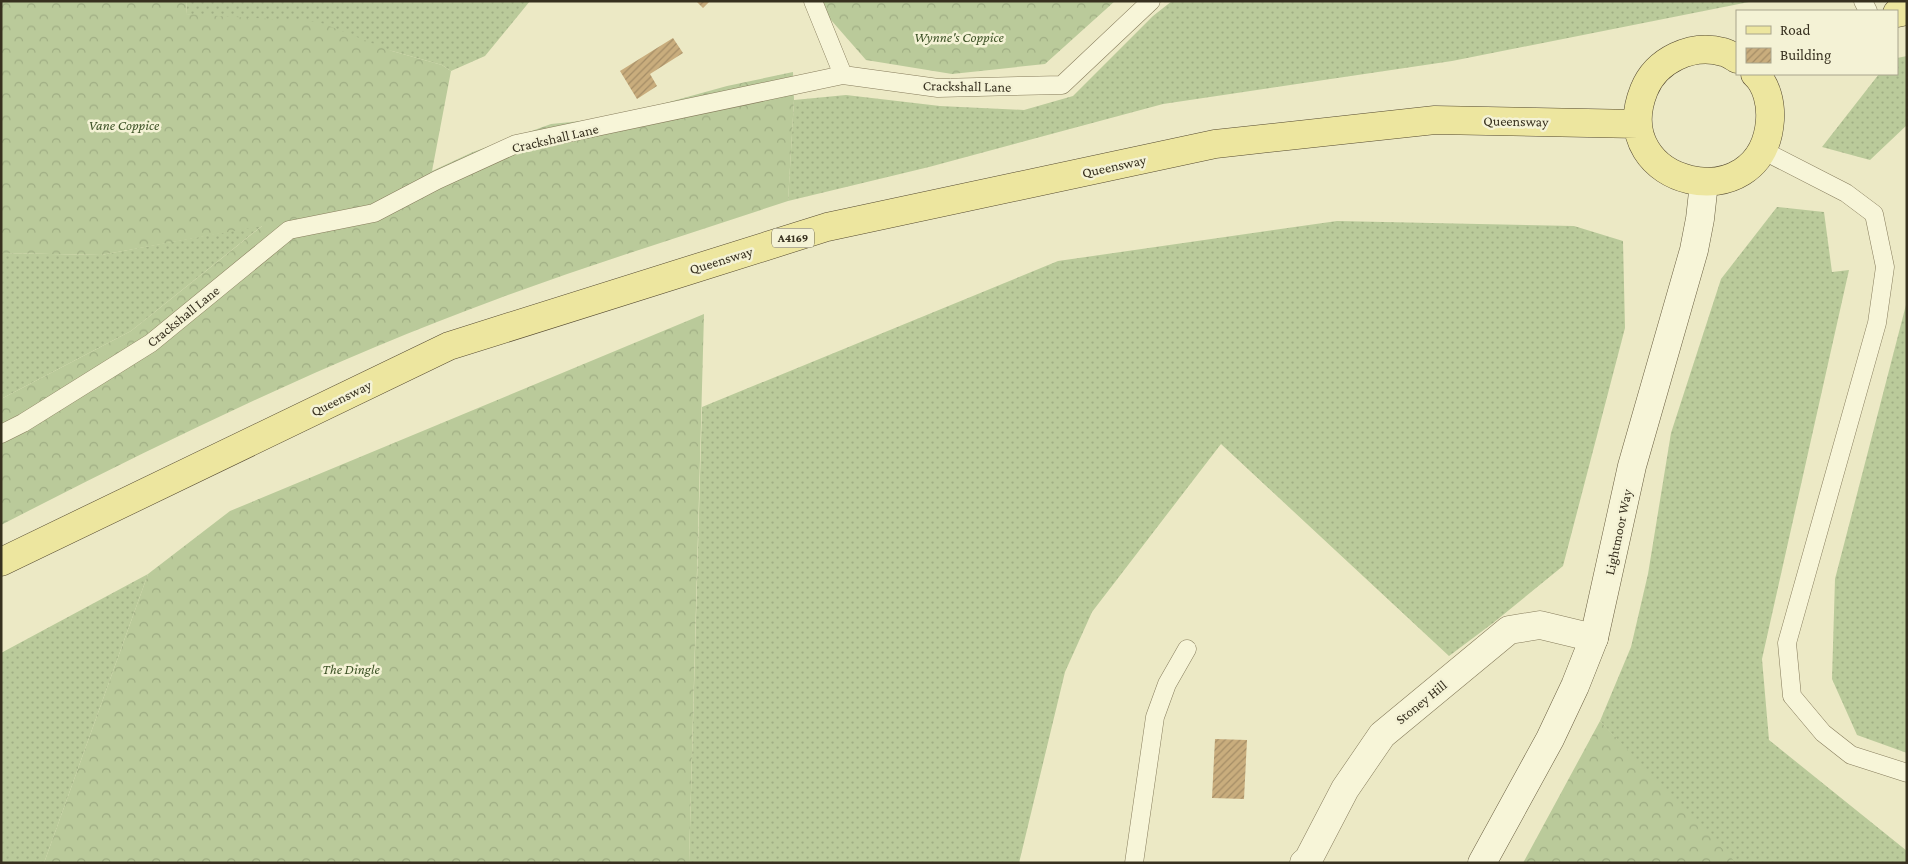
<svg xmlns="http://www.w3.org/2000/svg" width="1908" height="864" font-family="'Crimson Pro',serif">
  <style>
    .grass { fill: url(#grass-dots) }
    .forest { fill: url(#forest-crowns) }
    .building { fill: url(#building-hatch) }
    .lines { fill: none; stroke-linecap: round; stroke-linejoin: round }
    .lane-casing { stroke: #867c5c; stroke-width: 19 }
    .street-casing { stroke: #867c5c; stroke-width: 29 }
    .secondary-casing { stroke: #685d3f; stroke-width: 29 }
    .primary-casing { stroke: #544930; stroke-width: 29 }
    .lane { stroke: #f7f5d8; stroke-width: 18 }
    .street { stroke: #f7f5d8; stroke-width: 28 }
    .secondary { stroke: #f7f5d8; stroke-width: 28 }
    .primary { stroke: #ede69f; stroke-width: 28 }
    .labels { text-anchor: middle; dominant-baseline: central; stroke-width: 5; stroke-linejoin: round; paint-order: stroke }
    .shield { fill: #f4f2d5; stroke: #706a56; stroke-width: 1 }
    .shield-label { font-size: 12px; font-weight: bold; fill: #37301f }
    .park-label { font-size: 14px; font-style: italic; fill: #3e5327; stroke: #f4f2d5 }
    .street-label { font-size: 14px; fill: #37301f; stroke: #f4f2d5 }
  </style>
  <defs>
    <pattern id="grass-dots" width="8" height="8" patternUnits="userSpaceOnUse" patternTransform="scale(1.25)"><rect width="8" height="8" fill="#baca9a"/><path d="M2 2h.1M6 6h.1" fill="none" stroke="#a0ae84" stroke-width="1.8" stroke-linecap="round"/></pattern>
    <pattern id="forest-crowns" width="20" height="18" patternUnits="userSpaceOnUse" patternTransform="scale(1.25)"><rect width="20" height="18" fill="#baca9a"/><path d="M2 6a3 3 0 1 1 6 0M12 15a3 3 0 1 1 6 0" fill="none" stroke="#a0ae84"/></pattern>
    <pattern id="building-hatch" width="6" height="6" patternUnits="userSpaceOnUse" patternTransform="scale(1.25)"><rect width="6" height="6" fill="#c9ad7d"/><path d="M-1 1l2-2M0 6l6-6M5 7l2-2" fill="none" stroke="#a48d66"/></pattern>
  </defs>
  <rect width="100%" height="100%" fill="#ece9c5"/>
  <path class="grass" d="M187,1H530L485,56L451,71L442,65L392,51L186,14Z
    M1172,1H1754L1452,61L1163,104L929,167L788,201L794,100L846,95L940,106L1024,110L1073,96L1153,16Z
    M1907,56V125L1870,160L1822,147L1879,74H1897V58Z
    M1777,207L1824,212L1832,272L1849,270L1762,659L1769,740L1907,851V863H1731L1600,721L1631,647L1648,574L1671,433L1721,279Z
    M1337,221L1574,226L1623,241L1625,328L1563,566L1493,623L1449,656L1221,444L1092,612L1065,672L1019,863H689L702,407L1058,261Z
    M263,225L131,331L1,399V253L101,255Z
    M1907,301V753L1857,735L1832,679L1835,579Z
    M148,574L44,863H1V653Z"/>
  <path class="forest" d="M1,1H187L186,14L319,22L392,51L442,65L451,71L432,171L473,152L551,124L611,118L727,86L793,72L794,100L788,201C692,233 595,263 500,298C328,361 164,441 1,525V399L131,331L262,226L101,255L1,253Z
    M820,1H1115L1045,64L952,74L866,60L824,12Z
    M704,314L689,863H44L148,574L230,511Z
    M1600,721L1736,863H1523Z"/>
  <path class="building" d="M696,1H710L703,8Z
    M673,38L683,53L650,74L657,86L637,99L620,71Z
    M1215,739L1247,740L1244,799L1212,798Z"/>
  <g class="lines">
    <defs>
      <path id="lane" d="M813,1L843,75
        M1863,1L1868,11
        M1762,150L1846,193L1874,214L1885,267L1877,323L1787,643L1792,696L1823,733L1851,755L1907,773
        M1,434L23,423L151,343L289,230L374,213L437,180L516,144L843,75L938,88L1062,85L1151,1
        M1134,863L1155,717L1167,684L1187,649"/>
      <path id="street" d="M1304,863L1308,860L1345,789L1382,735L1509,630L1540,625L1594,638"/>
      <path id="secondary" d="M1482,863L1550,739L1575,686L1594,638L1632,466L1694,250L1700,219L1704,183"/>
      <path id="primary" d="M1897,13L1907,11
        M1737,59C1732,56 1728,53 1723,52C1692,43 1656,60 1644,90C1605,187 1763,222 1770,120C1771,104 1767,85 1755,74
        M1,562L449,346L827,227L1215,144L1435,120L1638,124"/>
    </defs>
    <use href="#lane" class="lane-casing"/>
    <use href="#street" class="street-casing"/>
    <use href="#secondary" class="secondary-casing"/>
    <use href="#primary" class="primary-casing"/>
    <use href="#lane" class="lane"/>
    <use href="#street" class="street"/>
    <use href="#secondary" class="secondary"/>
    <use href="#primary" class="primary"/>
  </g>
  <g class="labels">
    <rect class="shield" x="772" y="228.5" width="42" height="19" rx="4"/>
    <g class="shield-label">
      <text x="793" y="238">A4169</text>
    </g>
    <g class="park-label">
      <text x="959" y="37">Wynne's Coppice</text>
      <text x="124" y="125">Vane Coppice</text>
      <text x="351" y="669">The Dingle</text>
    </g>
    <g class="street-label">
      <text transform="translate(967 86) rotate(1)">Crackshall Lane</text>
      <text transform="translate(1516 121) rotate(1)">Queensway</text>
      <text transform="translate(555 138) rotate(-13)">Crackshall Lane</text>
      <text transform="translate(1114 166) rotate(-12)">Queensway</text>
      <text transform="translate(721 260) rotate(-17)">Queensway</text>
      <text transform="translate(183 316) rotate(-39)">Crackshall Lane</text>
      <text transform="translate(341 398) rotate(-26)">Queensway</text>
      <text transform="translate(1618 532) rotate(-78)">Lightmoor Way</text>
      <text transform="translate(1421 702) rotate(-39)">Stoney Hill</text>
    </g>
  </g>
  <rect width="1908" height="864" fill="none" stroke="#37301f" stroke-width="5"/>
  <rect x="1736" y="10" width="162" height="65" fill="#f4f2d5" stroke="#a8a48c"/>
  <rect x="1746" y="26" width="25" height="8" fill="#ede69f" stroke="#a8a48c"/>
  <text x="1780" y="35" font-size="15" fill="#37301f">Road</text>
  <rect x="1746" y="48" width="25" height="15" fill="url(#building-hatch)" stroke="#a8a48c"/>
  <text x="1780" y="60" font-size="15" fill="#37301f">Building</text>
</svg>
